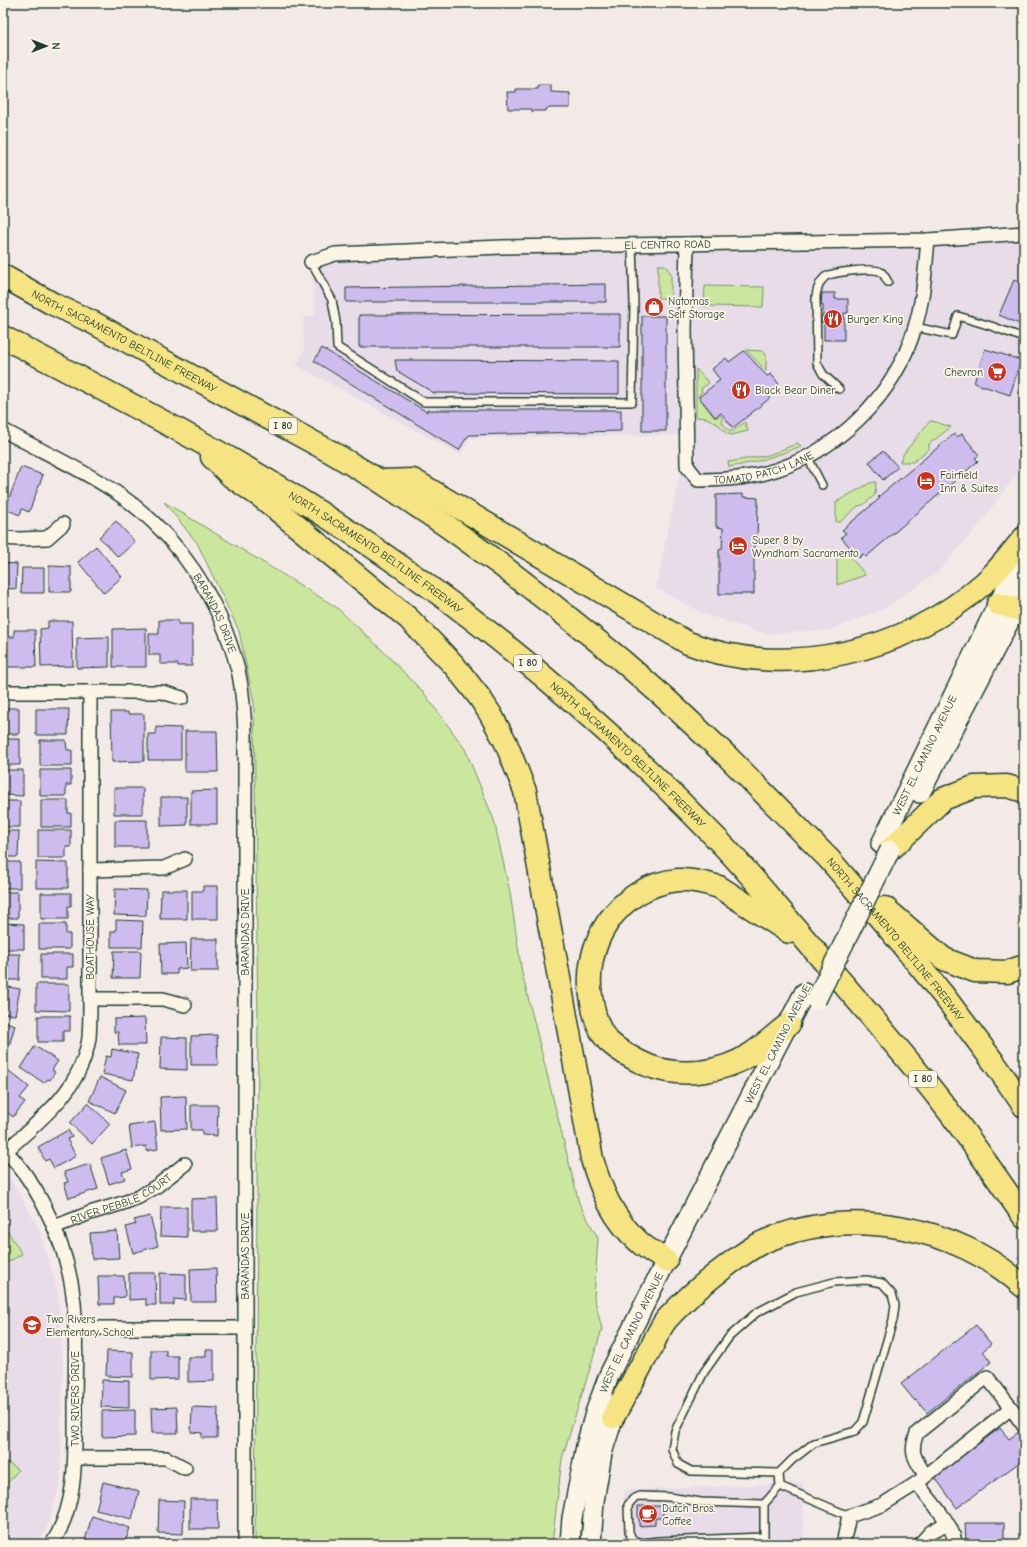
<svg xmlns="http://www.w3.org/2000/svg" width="1027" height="1547" font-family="'Comic Neue',sans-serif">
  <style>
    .built { fill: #e8dce9 }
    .green { fill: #cbe79e; stroke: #759269 }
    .building { fill: #cdbced; stroke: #1f3d34 }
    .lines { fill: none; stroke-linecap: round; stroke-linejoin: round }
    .service-casing { stroke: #1f3d34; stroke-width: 10 }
    .minor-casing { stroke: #1f3d34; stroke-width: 16 }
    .secondary-casing { stroke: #1f3d34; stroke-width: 22 }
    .motorway-casing { stroke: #1f3d34; stroke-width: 25 }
    .service { stroke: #fcf5e5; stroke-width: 7 }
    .minor { stroke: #fcf5e5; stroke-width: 13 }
    .secondary { stroke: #fcf5e5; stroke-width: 19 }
    .motorway { stroke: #f6e381; stroke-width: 22 }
    .secondary-bridge-casing { stroke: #1f3d34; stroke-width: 22; stroke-linecap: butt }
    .secondary-bridge { stroke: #fcf5e5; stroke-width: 19 }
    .labels { text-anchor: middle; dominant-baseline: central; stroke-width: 3.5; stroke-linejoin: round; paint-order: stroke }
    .shield { fill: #fcf5e5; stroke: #617469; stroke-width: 1 }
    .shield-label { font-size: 10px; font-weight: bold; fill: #1f3d34 }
    .street-label { font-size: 11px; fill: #1f3d34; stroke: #fcf5e5 }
    .poi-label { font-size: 11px; fill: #1f3d34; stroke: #fcf5e5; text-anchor: start }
  </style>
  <rect width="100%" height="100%" fill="#f3eae7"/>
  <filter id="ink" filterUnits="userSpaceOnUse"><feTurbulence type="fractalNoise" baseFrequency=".025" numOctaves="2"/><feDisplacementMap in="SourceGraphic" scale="8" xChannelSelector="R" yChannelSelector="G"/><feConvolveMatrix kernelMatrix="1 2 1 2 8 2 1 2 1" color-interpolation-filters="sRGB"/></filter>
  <g filter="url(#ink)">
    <path class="built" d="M1024,241V464L975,530L938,572L884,609L829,630L765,634L704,614L656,588L683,457V435L470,438L461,455L296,365L304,351L303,317L315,316L313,269L333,260L356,256Z
      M3,1170L9,1176L39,1228L58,1292L63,1359L60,1485L46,1530L36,1544H3Z
      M803,1483L804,1544H625L624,1490Z"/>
    <path class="green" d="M658,265H665L671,274V298H658Z
      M705,286L764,287L763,307L704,306Z
      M746,350L763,351L766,355V371Z
      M696,369L709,383L701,389L702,392L698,396L715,418L720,415L722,418V422L729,431H733L745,422L748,431L731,435L726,433L719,425L707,418L696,417Z
      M930,421H932L951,427L929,444V449L913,462H900L904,453Z
      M798,443L801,446C777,456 754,463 729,467L728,462L769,455Z
      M876,482L875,495L863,505L858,506L840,522H836V502L870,483Z
      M164,502L336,607L380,648L424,693L465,749L494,820L510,893L522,973L579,1203L598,1238L594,1297L602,1329L562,1459L552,1544H255L258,1024L254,703L239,631L197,543Z
      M846,552L864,573L865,575L837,585V555Z
      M8,1232L22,1254L3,1265V1235Z
      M3,1459L18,1470L3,1489Z"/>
    <path class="building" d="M538,85H551V92L570,93V108H551L546,109V111H531V109H508L507,92H516V89H538Z
      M1014,280L1024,284V326L999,315Z
      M606,284V302H346V288Z
      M822,293H835V299H848V313H844V340H824V322H821V316H823V305H821Z
      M620,314V347H359V315Z
      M642,316H666V431H642Z
      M322,348L427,412V410H621V431L470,435L467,437L459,450L314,361Z
      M985,349L1021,360L1010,395L974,383Z
      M744,351L767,376L771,374L779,384L768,395L770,398L733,428L721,413L715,417L699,397L720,380L712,369L726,358L729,362Z
      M395,360L619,361V394L434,393L397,371Z
      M954,434L957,437L962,434L979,455L975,458L978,461L866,557L863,554L859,558L841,537L846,533L842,530L880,498L878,497Z
      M883,451L898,467L883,480L869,462Z
      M21,467L43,475L29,512L22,509L20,515L5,509Z
      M743,494V497L758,498L757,543L754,544V594H719V550L722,549L723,528L716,527V495Z
      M116,521L135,542L118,557L99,537Z
      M96,546L122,577L104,593L78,562Z
      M3,563L17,564L16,589L3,588Z
      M49,566L71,567V592H49Z
      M22,568H44V593H21Z
      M159,620H178V624H192V666H178V664H160V655H149V634H159Z
      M48,621H72L73,666L41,667L40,629L48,628Z
      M146,628V667H113V629Z
      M14,630H35L36,667H4L3,637H14Z
      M109,637V667L77,668V638Z
      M3,708H19V734H3Z
      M36,709H69L68,735H36Z
      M111,712H128V714H144V761L112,762Z
      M156,727L181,728V760H148V734H156Z
      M185,731H217L218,772H185Z
      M3,739H20V765H3Z
      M40,740H66L67,750H72V766H40Z
      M3,770H23V796L3,795Z
      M40,770H71V785H66V796H40Z
      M114,788H143V814H114Z
      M217,790V824H191V791Z
      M161,797H187V825L161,826Z
      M41,800H68V813H71V827H41Z
      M3,801H20V827H3Z
      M115,820H147V847H115Z
      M38,830H71V847H66V858H38Z
      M3,831H19L18,857H3Z
      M3,862H20V888H3Z
      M36,862L68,863V888H36Z
      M203,886H218V919H192V891H203Z
      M115,889L147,890L146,916L114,915Z
      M161,890H187V919H160Z
      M3,892H18V918H3Z
      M41,893H71V906H68V919H41Z
      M116,920L143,921L142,947H111V931H116Z
      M3,923L24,924V949H3Z
      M39,924H66V934H70V949H39Z
      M191,939H218V971H190Z
      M186,943L187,968L177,969V974H161L160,944Z
      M114,951H141L140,978H113Z
      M3,954H20L19,980H3Z
      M41,954H73V967H67V979H41Z
      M36,984H69V1011L36,1010Z
      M3,986L20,989L15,1015L3,1013Z
      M38,1016H70V1031H63V1042H38Z
      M145,1018L146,1045H119L118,1032H114V1019Z
      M3,1021L15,1025L8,1050L3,1048Z
      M217,1035L218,1065H191V1036Z
      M161,1037L187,1038V1070L160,1069Z
      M35,1046L58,1061L52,1070L55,1072L50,1080L48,1079L44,1083L21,1068Z
      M112,1049L138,1054L133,1080L102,1074L106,1056L111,1057Z
      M8,1070L29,1087L20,1098L25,1102L13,1117L3,1109V1077Z
      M100,1077L126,1090L115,1113L89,1101Z
      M186,1096L187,1129L161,1130L160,1097Z
      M88,1103L110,1124L92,1144L70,1123Z
      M191,1105H218L217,1136L202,1135V1130H191Z
      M155,1122L158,1149L146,1151V1146L132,1148L129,1126Z
      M68,1130L72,1137L67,1139L76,1156L54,1168L49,1159L45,1161L38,1147Z
      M126,1150L132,1169L122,1172L125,1179L109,1184L101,1158Z
      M90,1164L98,1189L69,1198L64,1183L68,1182L64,1172Z
      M217,1198L218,1231H191V1199Z
      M161,1207H187V1237L160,1236Z
      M150,1216L158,1246L133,1253L126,1227L136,1224L134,1220Z
      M117,1231L119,1258L92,1259L90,1233Z
      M216,1268L217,1302H191L190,1269Z
      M129,1273H155L156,1305H146V1299L129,1300Z
      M160,1273L186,1274V1300L174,1299V1305H160Z
      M98,1276H124L125,1297L114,1298V1304H99Z
      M976,1325L991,1344L983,1351L991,1362L927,1413L916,1400L915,1401L901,1384Z
      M151,1350H166V1356H178V1379L151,1380Z
      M206,1350H214V1381L188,1382V1357H206Z
      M107,1351L133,1352V1377L106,1376Z
      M102,1380L129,1381V1408L101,1407Z
      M177,1407L178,1433H152L151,1408Z
      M192,1407L218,1408L217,1438H202V1433L191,1432Z
      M135,1410V1436L102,1437V1411Z
      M1000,1428L1009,1439L1020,1431L1024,1436V1459L957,1508L934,1476Z
      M103,1482L139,1491L132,1519L96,1510Z
      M190,1499H217L218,1529H190Z
      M159,1500L184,1501L183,1534L158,1533Z
      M638,1506H663V1518H638Z
      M92,1516L130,1528L125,1542L130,1544H84Z
      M639,1518H655V1525L639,1526Z
      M965,1523H1004V1544H966Z"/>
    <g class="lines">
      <defs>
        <path id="service" d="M311,262L332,300L336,322L337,347L424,402H632L634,303L632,245
          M915,327L952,335L958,316L991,326L1024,338
          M839,389L823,374L817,363L816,296C817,289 819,282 825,277C832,272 874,267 881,272C884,274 886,279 888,282
          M807,456L822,485
          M779,1473L691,1471L678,1464L672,1449L675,1431L704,1372L729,1337L756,1313L796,1292L834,1282L866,1280L882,1283L892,1294L895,1305L893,1320L863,1422L855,1431L814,1443L792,1460L779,1473L780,1486
          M764,1504L701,1502L669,1497L640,1496L633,1499L628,1505L629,1532L632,1539L642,1543L658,1541L764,1537
          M764,1544V1504L780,1486L849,1516"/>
        <g id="minor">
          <path id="s1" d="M687,244L685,329L687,466L698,480C721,480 743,479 765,473C835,455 895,396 915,327C924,298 925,269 928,240"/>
          <path id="s2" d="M311,262L335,254L502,247L928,240L1024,233"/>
          <path id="s3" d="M3,430C41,451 82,469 117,493C178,534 220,599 238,670C243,691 244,712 245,733V1544"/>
          <path d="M3,538L18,539L47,538L63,524"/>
          <path d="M3,692H162L182,698"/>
          <path d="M90,870L164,868L185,859"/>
          <path d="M90,999H163L185,1005"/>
          <path d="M3,1148C41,1186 69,1250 74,1303C77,1338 75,1374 75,1409C75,1456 78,1503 52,1544"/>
          <path d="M6,1151C42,1118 81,1090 89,1038C90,1025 90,1012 90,999V692"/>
          <path id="s4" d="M54,1227L90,1213L123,1203L139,1197L157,1186L185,1164"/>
          <path d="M75,1328H245"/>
          <path d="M75,1458H166L185,1468"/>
          <path d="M925,1475C915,1458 909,1454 917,1433L987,1377L1011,1408"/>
          <path d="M917,1483C928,1498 955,1526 955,1544"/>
          <path d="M843,1544L849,1516L882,1505L917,1483L1011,1408L1024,1426"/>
          <path d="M920,1544L931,1532L947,1523"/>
        </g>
        <g id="secondary">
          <path d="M920,793L1024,593"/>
          <path id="s5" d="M881,844L998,604L1024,556"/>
          <path id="s6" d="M570,1544L572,1518L586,1446L595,1413L609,1375L666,1261L804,993"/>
          <path d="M591,1544L594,1501L602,1453L618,1403"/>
        </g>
        <g id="motorway">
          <path id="s7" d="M3,276L53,304L92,322L331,452L380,481L447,526L501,565L554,606L620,659L666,699L728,757L829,859L891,931L944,996L995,1064L1024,1106"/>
          <path id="s8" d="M3,337C112,395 223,450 327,517C469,607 600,718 717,839C754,877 787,919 821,958C861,1005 902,1051 940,1100C970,1138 997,1178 1024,1217"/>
          <path d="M212,457L231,476L264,499L408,618L454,665L480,698L491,715L506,743L525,791L592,1159C601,1190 613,1219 638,1241C646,1249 657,1254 666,1261"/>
          <path d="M380,481L413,480L688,643C785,681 907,652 984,583C999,570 1011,553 1024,538"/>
          <path d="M998,604L1024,611"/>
          <path d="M890,850L943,799L974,787L1007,786L1024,791"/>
          <path d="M885,908L944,959L975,971L1008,972L1024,966"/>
          <path d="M789,932L719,887C706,883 692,879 678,880C618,886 580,945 592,1002C594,1015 599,1031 608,1041C620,1052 635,1060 649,1066C682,1078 722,1073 751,1054C764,1045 776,1034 789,1024"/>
          <path d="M613,1417C626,1394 638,1371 651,1348C656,1338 660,1327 667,1319C687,1297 710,1278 733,1261C742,1255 751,1248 761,1243C845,1204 958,1225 1024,1287"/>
        </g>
      </defs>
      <use href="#service" class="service-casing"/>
      <use href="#minor" class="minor-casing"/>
      <use href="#secondary" class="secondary-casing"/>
      <use href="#motorway" class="motorway-casing"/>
      <use href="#service" class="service"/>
      <use href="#minor" class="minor"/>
      <use href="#secondary" class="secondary"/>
      <use href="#motorway" class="motorway"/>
      <defs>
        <path id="secondary-bridge" d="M816,1000L890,850"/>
      </defs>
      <use href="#secondary-bridge" class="secondary-bridge-casing"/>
      <use href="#secondary-bridge" class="secondary-bridge"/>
    </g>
  </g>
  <defs>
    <symbol id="shop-disc" viewBox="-11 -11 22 22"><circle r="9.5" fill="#c8321e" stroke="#fcf5e5"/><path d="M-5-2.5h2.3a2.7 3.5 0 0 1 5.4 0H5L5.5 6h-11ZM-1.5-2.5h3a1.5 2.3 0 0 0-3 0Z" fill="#fff"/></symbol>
    <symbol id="restaurant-disc" viewBox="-11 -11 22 22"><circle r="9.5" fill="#c8321e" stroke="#fcf5e5"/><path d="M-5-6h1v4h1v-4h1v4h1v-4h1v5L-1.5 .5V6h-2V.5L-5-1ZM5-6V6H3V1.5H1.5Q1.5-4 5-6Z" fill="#fff"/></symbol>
    <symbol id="supermarket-disc" viewBox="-11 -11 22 22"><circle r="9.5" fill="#c8321e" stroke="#fcf5e5"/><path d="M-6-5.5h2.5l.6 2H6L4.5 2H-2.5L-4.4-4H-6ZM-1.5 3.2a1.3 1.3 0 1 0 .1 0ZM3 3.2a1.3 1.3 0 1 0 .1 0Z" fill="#fff"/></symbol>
    <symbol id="hotel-disc" viewBox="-11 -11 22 22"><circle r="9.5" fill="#c8321e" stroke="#fcf5e5"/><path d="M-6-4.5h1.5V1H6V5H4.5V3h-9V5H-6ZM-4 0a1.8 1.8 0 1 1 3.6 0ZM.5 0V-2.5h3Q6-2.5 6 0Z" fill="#fff"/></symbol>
    <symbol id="school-disc" viewBox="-11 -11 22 22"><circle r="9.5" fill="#c8321e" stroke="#fcf5e5"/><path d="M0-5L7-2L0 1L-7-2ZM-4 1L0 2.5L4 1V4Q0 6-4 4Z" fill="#fff"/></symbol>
    <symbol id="cafe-disc" viewBox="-11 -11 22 22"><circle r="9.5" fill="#c8321e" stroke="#fcf5e5"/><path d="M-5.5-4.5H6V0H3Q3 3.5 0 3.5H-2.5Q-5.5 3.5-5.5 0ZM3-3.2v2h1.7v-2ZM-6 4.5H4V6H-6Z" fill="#fff"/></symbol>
  </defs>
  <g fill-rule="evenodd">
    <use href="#shop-disc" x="643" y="296" width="22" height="22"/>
    <use href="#restaurant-disc" x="822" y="308" width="22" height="22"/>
    <use href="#supermarket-disc" x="986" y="361" width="22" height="22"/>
    <use href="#restaurant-disc" x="730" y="379" width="22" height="22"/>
    <use href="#hotel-disc" x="915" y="470" width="22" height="22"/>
    <use href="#hotel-disc" x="727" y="535" width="22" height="22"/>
    <use href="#school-disc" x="21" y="1314" width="22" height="22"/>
    <use href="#cafe-disc" x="637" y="1503" width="22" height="22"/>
  </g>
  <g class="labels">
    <g class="shield">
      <rect x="269" y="418" width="28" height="16" rx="3"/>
      <rect x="514" y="655" width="28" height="16" rx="3"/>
      <rect x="909" y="1071" width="28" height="16" rx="3"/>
    </g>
    <g class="shield-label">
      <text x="283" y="426">I 80</text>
      <text x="528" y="663">I 80</text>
      <text x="923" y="1079">I 80</text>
    </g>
    <g class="street-label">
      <text stroke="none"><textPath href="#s2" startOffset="358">EL CENTRO ROAD</textPath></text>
      <text stroke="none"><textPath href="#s7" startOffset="138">NORTH SACRAMENTO BELTLINE FREEWAY</textPath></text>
      <text stroke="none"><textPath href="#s1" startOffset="307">TOMATO PATCH LANE</textPath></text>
      <text stroke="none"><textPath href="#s8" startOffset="431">NORTH SACRAMENTO BELTLINE FREEWAY</textPath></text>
      <text stroke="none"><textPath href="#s3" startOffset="288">BARANDAS DRIVE</textPath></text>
      <text stroke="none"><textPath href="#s8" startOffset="755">NORTH SACRAMENTO BELTLINE FREEWAY</textPath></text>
      <text stroke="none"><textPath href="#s5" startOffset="99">WEST EL CAMINO AVENUE</textPath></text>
      <text transform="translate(245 932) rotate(-90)">BARANDAS DRIVE</text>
      <text transform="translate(90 937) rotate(-90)">BOATHOUSE WAY</text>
      <text stroke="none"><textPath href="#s7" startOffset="1122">NORTH SACRAMENTO BELTLINE FREEWAY</textPath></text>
      <text transform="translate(778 1044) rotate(-63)">WEST EL CAMINO AVENUE</text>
      <text stroke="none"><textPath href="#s4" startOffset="73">RIVER PEBBLE COURT</textPath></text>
      <text transform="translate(245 1256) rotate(-90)">BARANDAS DRIVE</text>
      <text stroke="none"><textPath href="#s6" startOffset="222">WEST EL CAMINO AVENUE</textPath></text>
      <text transform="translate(75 1399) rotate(-90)">TWO RIVERS DRIVE</text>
    </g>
    <g class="poi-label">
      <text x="668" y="301">Natomas<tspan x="668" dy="13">Self Storage</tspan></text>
      <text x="847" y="319">Burger King</text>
      <text x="983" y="372" text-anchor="end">Chevron</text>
      <text x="755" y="390">Black Bear Diner</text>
      <text x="940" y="475">Fairfield<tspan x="940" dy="13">Inn &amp; Suites</tspan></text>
      <text x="752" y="540">Super 8 by<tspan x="752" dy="13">Wyndham Sacramento</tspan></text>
      <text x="46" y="1319">Two Rivers<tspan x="46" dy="13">Elementary School</tspan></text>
      <text x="662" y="1508">Dutch Bros.<tspan x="662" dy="13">Coffee</tspan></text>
    </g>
  </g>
  <rect width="1027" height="1547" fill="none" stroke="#fcf5e5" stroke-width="16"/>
  <rect x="8" y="8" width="1011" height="1531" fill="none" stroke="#1f3d34" stroke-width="1.5" filter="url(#ink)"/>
  <g transform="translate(46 46) rotate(90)" stroke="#fcf5e5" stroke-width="3" paint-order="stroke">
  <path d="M0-3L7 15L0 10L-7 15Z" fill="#1f3d34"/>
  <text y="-6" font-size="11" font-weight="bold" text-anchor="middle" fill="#1f3d34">N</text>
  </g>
</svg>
